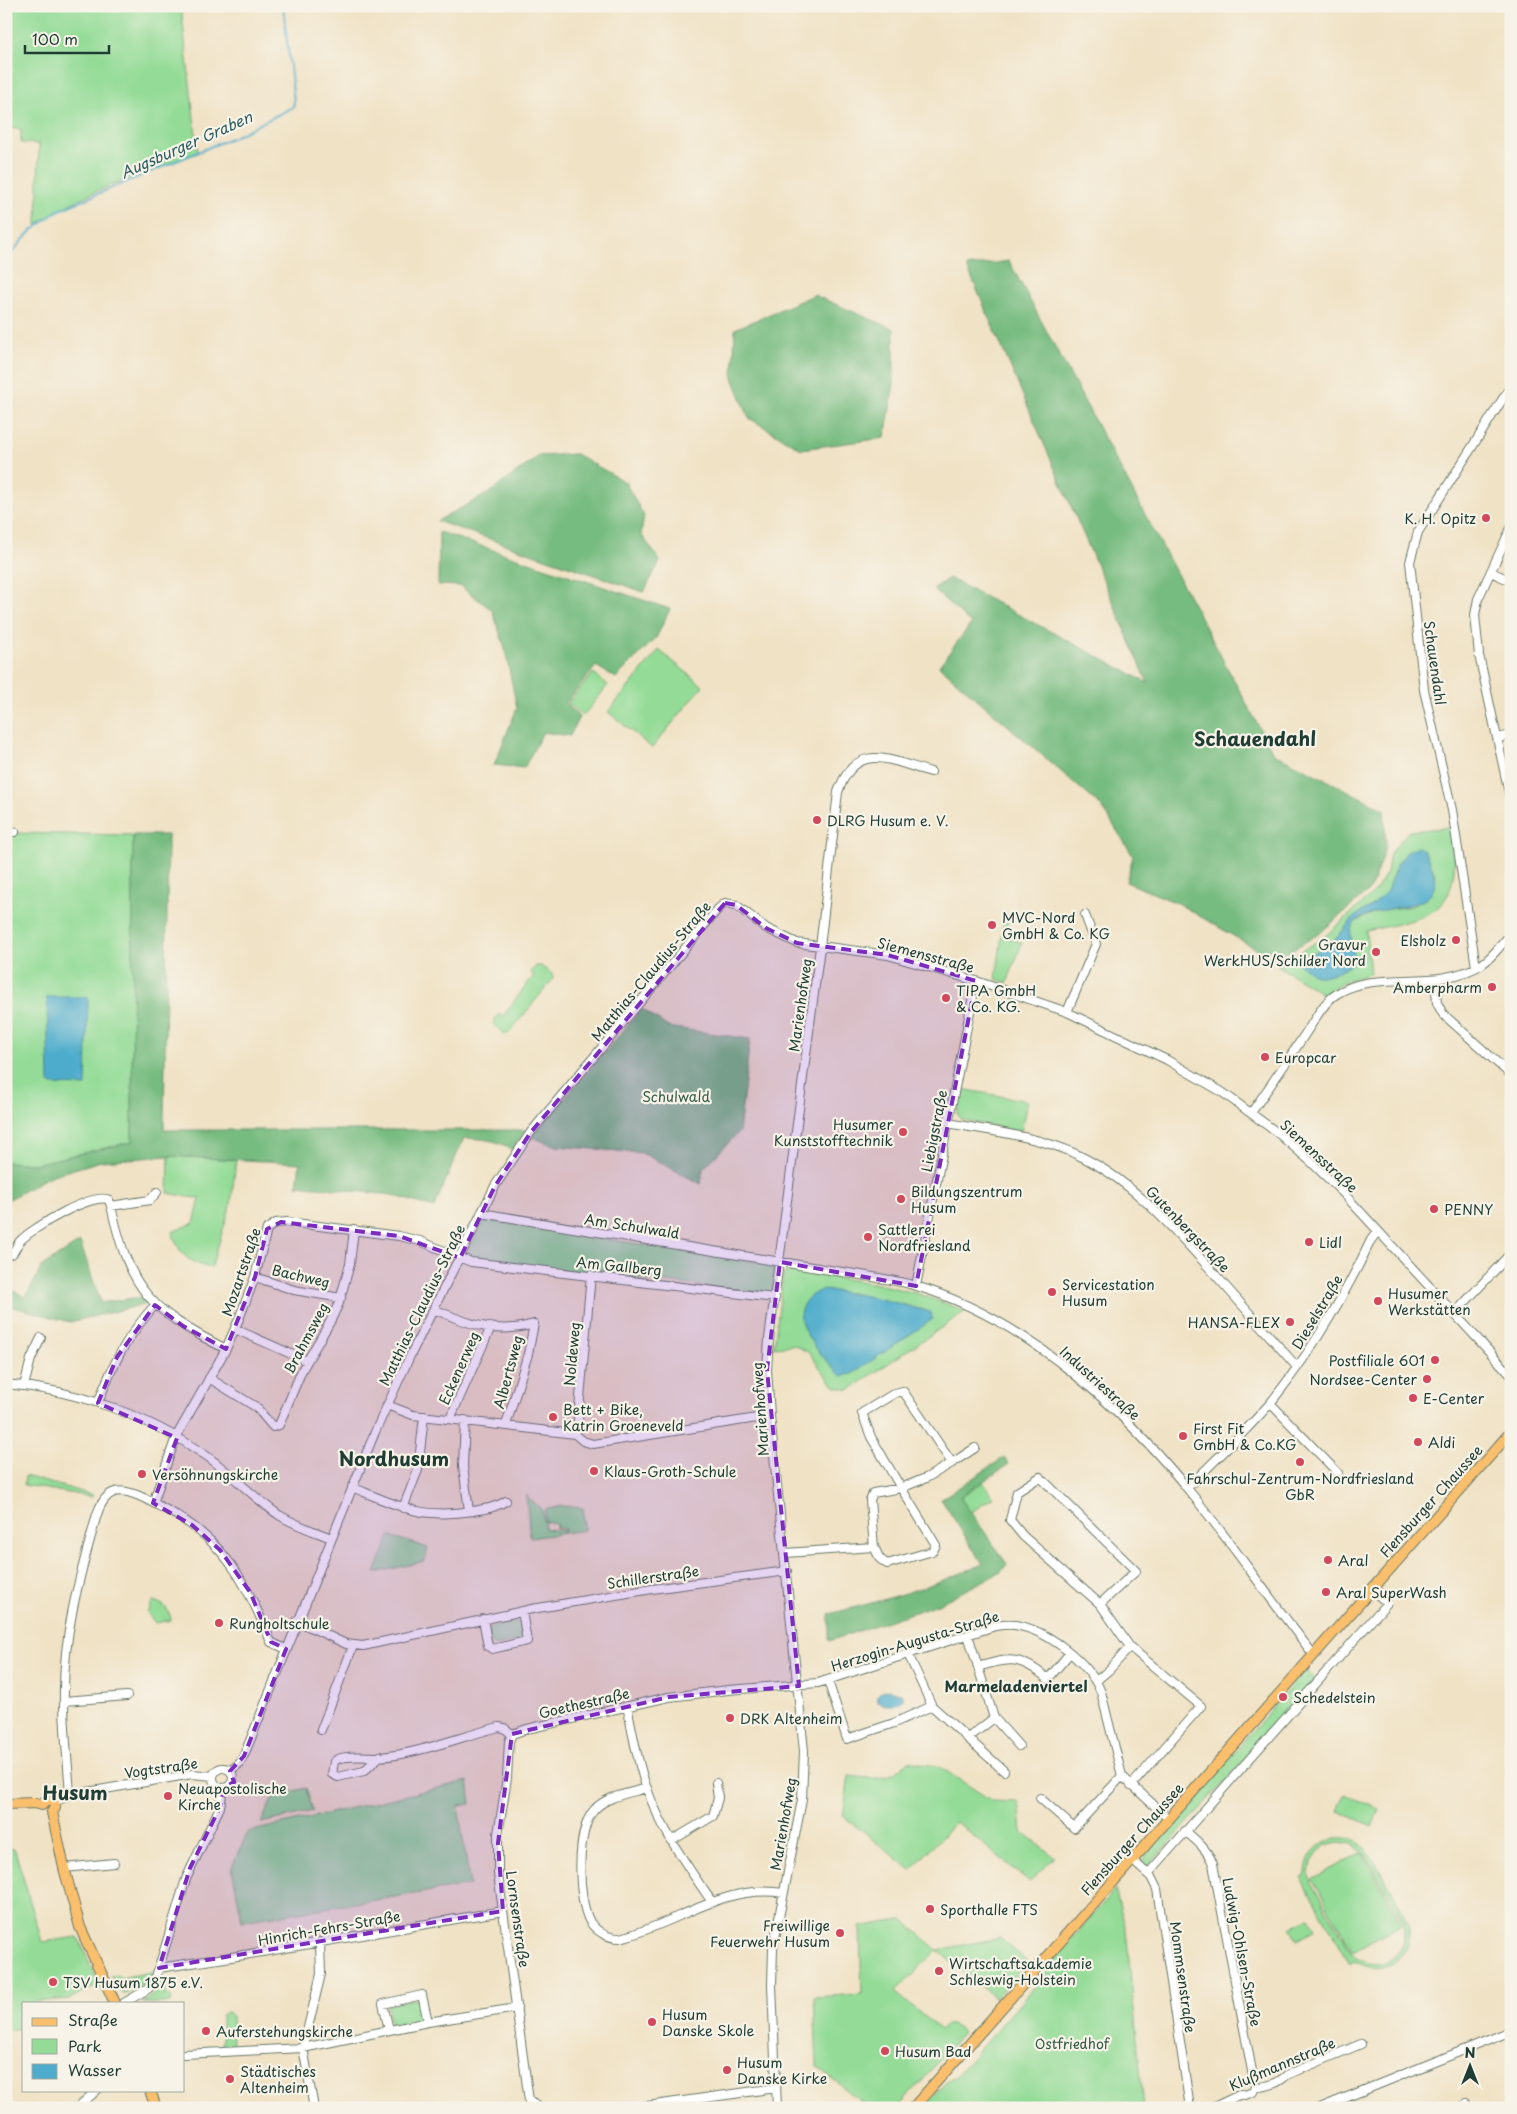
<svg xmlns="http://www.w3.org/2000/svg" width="1517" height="2114" font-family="'Playpen Sans',sans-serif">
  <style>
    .green { fill: #93db96; stroke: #598c65; fill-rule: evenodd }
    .forest { fill: #76bb7f; stroke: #4a7c5a }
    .water { fill: #4daccc; stroke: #367480 }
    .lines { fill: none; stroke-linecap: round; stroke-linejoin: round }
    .stream { stroke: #4daccc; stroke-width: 2 }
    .minor-casing { stroke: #687767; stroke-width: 10 }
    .major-casing { stroke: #687767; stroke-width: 12 }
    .minor { stroke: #fff; stroke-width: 8 }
    .major { stroke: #f9bf6c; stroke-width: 10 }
    .marked { fill: #7b2cbf; fill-opacity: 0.2; stroke: #7b2cbf; stroke-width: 4; stroke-dasharray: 10 6; stroke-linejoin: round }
    .poi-dot { fill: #d1495b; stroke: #f7f3e8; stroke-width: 2 }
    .labels { text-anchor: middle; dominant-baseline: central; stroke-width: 4.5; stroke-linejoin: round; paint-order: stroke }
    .poi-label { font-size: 14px; fill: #1f3d34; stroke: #f7f3e8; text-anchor: start }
    .street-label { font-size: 14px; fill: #1f3d34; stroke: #f7f3e8 }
    .park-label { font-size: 14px; fill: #365d48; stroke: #f7f3e8 }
    .water-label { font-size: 15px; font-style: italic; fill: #2d5e62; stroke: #f7f3e8 }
    .neighbourhood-label { font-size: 15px; font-weight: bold; fill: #1f3d34; stroke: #f7f3e8 }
    .district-label { font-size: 19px; font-weight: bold; fill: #1f3d34; stroke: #f7f3e8 }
  </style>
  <rect width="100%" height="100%" fill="#f7f3e8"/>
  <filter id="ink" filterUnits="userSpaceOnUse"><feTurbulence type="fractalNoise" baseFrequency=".02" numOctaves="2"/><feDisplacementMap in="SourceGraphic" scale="10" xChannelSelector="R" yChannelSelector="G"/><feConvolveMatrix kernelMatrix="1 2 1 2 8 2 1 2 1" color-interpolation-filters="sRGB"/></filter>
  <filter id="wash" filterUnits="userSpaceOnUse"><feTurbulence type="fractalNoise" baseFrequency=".0096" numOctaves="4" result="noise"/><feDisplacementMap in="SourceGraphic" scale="20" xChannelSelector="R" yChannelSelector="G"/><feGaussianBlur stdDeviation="1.12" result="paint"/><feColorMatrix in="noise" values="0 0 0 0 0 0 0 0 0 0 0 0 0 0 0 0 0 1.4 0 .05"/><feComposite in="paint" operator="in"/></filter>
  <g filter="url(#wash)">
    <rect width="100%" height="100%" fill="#f0e2c5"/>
    <path class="green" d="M6,6H181L198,153C145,173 82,191 37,225L39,144L21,143V129L6,128Z
      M659,650L703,686L652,748L608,712Z
      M593,673L608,685L583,716L568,703Z
      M1454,827C1459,912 1442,915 1366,931L1370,974L1342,982L1324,995L1277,965L1323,938L1375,892L1387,872L1390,853L1409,831ZM1424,850L1435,874L1424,900L1412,906L1377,911L1355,922L1350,929L1354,960L1299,963L1335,940L1354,917L1373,905L1387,891L1397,864Z
      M6,833L133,835L132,1142L34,1164L6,1162Z
      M1004,920L1009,922L1005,936L1022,943L1007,983L996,979Z
      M536,966H541L552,974L553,979L508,1034H503L494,1025V1020L499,1014L503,1016L534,975L530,972Z
      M962,1089L1027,1101L1021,1132L962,1120L957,1114Z
      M169,1156L236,1160L231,1204L211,1268C187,1262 180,1255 172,1232L194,1223L200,1199L168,1193Z
      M484,1220L768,1264L774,1269L772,1292L770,1294L469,1260L467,1252Z
      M789,1270L878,1284L916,1293L966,1311L849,1390L834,1386L808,1352L794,1345L774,1347L783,1275ZM821,1290C858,1292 894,1302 930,1312Z
      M25,1476L93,1495L92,1497L24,1485Z
      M983,1482L993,1497L970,1513L960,1497Z
      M526,1495L542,1510L545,1529L565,1531V1529L556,1528V1524L545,1522V1510L562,1506L583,1508L584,1530L530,1538Z
      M390,1536L428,1548L425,1561L375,1573Z
      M153,1601C165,1604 169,1609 171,1620L155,1623L147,1613Z
      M521,1621L524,1637L521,1641L494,1646L491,1643L488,1628Z
      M1304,1671L1314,1678L1312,1685L1148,1867L1142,1861Z
      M909,1761L940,1767L992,1801L1019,1802L1022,1832L1055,1857L1030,1882L956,1822L911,1870L843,1816L849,1776C878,1779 886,1782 909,1761Z
      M468,1781L471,1804L458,1806L470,1885L242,1921L232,1867L248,1832Z
      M306,1788L313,1811L261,1823L276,1791L290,1792Z
      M1345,1794L1379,1809L1372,1826L1338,1811Z
      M1335,1838C1345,1837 1355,1839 1363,1846C1373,1855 1408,1916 1409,1930C1413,1960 1379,1978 1354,1961L1350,1964L1301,1877L1306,1874C1306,1856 1317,1843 1335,1838ZM1338,1842L1352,1844L1365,1854L1403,1921C1414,1953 1378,1977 1353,1955L1313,1885L1310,1874L1312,1861L1318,1852L1326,1845Z
      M6,1846L15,1850L42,1942L78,1937L99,1984L69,1999L24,2003V2027L6,2031Z
      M1362,1852L1402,1924L1353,1952L1313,1879Z
      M1115,1890L1126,1930L1144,2108H922L945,2083L956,2076L1045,1975L1049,1965Z
      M1309,1918L1315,1930L1298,1940L1291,1928Z
      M903,1919L937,1950L1000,1938L1028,1962L995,1998L937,1950L895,1992L940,2030L946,2024H952L963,2032L898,2108H865V2105L817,2066L814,1997L862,1994L860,1927Z
      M151,1972L152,1976L145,1984L125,1993L119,1990L111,1976L119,1975L121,1978Z
      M160,1982L167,1983L165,1995L171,1997L170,2003H143L155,1993Z
      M420,1998L424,2019L391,2026L387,2005Z
      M228,2013L232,2016L233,2047H222V2014Z"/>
    <path class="forest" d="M1009,261L1273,753L1384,809L1386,846L1370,890L1320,933L1275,960L1177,903L1126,882L1133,856L1102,807L939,666L971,624L933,589L949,578L1148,683L967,267Z
      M814,295L894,329V384L885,438L801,449L749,418L733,378L735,329Z
      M576,454L625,482L644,516L641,534L660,561L644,592L437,521L489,493L539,456Z
      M439,532L670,609L656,638L616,678L596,666L566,703L579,717L570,736L543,732L524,768L494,765L517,708L504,645L492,610L460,586L438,585Z
      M133,835H168L164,1130H527L511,1150C499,1139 480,1139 464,1138L434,1208L392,1195L297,1185L300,1163L169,1156L101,1161L50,1176L6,1201V1162L35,1164L132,1142Z
      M642,1009L668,1027L750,1039L739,1132L703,1169L701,1184L642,1153L556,1146L531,1137Z
      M80,1242L101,1303L146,1296L151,1303L70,1322L6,1305V1287L26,1297L42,1266Z
      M1005,1457L1009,1464L960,1497L1007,1564L1001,1572L938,1604L829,1641V1614C882,1601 933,1586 983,1564L941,1499Z"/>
    <path class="water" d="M1418,847L1424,850C1462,919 1390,898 1358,920C1343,930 1356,946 1354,960C1353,967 1325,978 1317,976C1311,974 1304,967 1298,963L1335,940L1354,917L1373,905L1387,891L1397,864L1408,851Z
      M47,997H88L86,1086L52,1085L49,1083Z
      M821,1290C858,1292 894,1302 930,1312L933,1319L852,1374L841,1376C822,1355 773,1311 821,1290Z
      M889,1690L903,1694V1700C895,1707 886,1706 877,1702C875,1693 882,1691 889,1690Z"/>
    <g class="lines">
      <path class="stream" d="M6,259L29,233L57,211L236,136L293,107L294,102L283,6"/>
    </g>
  </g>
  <g filter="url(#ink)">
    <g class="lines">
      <defs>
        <path id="minor" d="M1511,528L1478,599L1475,615L1479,655L1511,802
          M1491,572L1511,581
          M1498,738L1511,735
          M6,830L15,832
          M1476,967L1452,810L1424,690L1410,562L1418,532L1511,386
          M1435,979L1437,1003L1443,1014L1511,1075
          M1067,1012L1096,944L1085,915
          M1251,1113C1270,1086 1289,1059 1307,1031C1315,1020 1323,1003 1335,995C1376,967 1436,993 1482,964C1494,956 1501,944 1511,934
          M948,1123C984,1130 1021,1134 1056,1146C1121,1168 1167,1221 1212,1271C1240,1303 1269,1335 1297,1367
          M111,1206C130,1290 149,1310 226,1349
          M481,1213L879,1278C891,1280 904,1282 916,1286C1027,1319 1124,1409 1195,1498C1236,1549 1273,1604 1314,1655
          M12,1254C15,1250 17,1245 20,1241C32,1228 94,1191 109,1200L111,1206L150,1200L157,1192
          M255,1277L294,1290L341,1298
          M916,1286L976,981
          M434,1309C468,1324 496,1335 534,1324L528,1354L506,1425
          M1454,1314L1511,1253
          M235,1329L307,1361
          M209,1378L256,1407L273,1427L279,1425L302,1370L330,1322L339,1303L350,1264L354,1229
          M6,1384C78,1390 149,1416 208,1457C233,1475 254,1498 279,1515C295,1525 314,1531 331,1538
          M24,1386L31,1359L41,1338
          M98,1403C113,1363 127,1336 155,1305
          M1270,1403L1338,1473
          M387,1405L413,1415L575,1434L583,1441L593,1444L770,1416
          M450,1419L491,1327
          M465,1420L463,1466L469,1511
          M575,1434L577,1430L579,1409L591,1275
          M952,1463L926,1478L901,1488L871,1437L862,1413L895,1393L903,1391L952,1463L975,1448
          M352,1487C400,1507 420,1519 473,1511C485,1509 495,1508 506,1501
          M1187,1488C1215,1460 1247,1431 1272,1401C1312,1351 1344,1297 1371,1240L1378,1231
          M153,1503L176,1437L226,1349L239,1319L255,1277L267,1229L276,1223L287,1222L399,1236L420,1241L471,1262L775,1298
          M403,1508L418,1470L424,1416
          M785,1553L874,1547L880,1559L887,1564L933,1551L936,1545L901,1488L873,1493L870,1500L874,1547
          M1100,1604L1136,1571L1040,1477L1017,1492L1010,1520L1023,1536L1100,1604L1130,1647L1201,1706L1131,1786
          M483,1619L488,1646L492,1649L527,1641L522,1611
          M297,1621L346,1644L363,1646L532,1609L652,1589L787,1571
          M968,1635L994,1718
          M978,1667C1010,1657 1021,1656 1048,1679L1069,1654
          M828,1681L847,1739L894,1723L932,1706L908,1654
          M1096,1681L1109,1670L1130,1647
          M64,1701L127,1696
          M627,1706C633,1733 637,1762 647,1789C662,1831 687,1866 712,1902
          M932,1706L1004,1771
          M321,1730L353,1646
          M512,1734L527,1729L669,1697L728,1690L818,1683L995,1626C1001,1625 1008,1624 1015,1625C1047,1630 1088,1661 1101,1692L1122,1776L1169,1819
          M512,1734L509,1741L507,1778L498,1834V1874L530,2108
          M968,1738L994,1718L1019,1746
          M380,1756L364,1771L338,1777L332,1774L334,1762C339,1754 368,1757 378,1757C419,1754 459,1737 499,1727L504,1728L512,1734
          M213 1778a10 10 0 1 1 20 0a10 10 0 1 1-20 0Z
          M230,1771L240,1763L245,1753L375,1432L410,1356L495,1186L531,1132L718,909L725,903L736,905L766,928L797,943L888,955L976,981L1067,1012L1167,1060L1222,1092L1279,1134L1310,1161L1344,1194L1511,1375
          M647,1788C630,1793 606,1796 594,1810C576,1830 577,1899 590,1922C597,1932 608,1938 620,1938C675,1925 724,1883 783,1893
          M70,1795C68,1760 63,1724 64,1689C64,1637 77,1586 91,1536C95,1523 98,1500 112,1493C127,1486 151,1502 165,1509C224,1539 247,1583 271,1642L286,1649
          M1040,1798L1074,1828L1122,1776
          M54,1802L70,1795L192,1774L213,1776
          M1185,1831C1197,1841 1207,1849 1213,1864L1255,2087
          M671,1841L713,1816L718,1798L716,1783
          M1132,1860L1151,1877L1157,1889L1190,2108
          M64,1868L114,1863
          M1148,1874L1387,1603L1372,1589
          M159,1968L244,1955L503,1911
          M124,2003L148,1989L156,1977L186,1879L220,1807L223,1788
          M389,2030L383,2004L422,1995L428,2022
          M184,2054L303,2048L428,2022L517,2008
          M529,2100L541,2108
          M1466,2103L1467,2108
          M77,2108L97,2090
          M314,2108L303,2048L321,1974L320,1942
          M633,2108L776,2088
          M777,2108L772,1985L773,1948L802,1800L804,1751L770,1416L767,1370L769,1339L820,947L838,792C857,739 890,761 931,772
          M1212,2108L1241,2094L1245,2095L1253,2092L1255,2087C1267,2087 1279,2083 1287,2075L1361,2044
          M1320,2108L1511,2031"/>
        <path id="major" d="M6,1804L35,1803L42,1805
          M42,1805L46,1800L54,1802L55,1808L52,1812L64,1868L80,1927L115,2003
          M150,2090L156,2108
          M913,2108L1511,1432"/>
      </defs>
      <use href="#minor" class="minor-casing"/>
      <use href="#major" class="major-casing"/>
      <use href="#minor" class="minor"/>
      <use href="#major" class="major"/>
    </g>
  </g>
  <path class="marked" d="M725,903L736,905L766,928L797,943L888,955L976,981L916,1286L780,1262L767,1370L799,1686L669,1697L512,1734L498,1843L503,1911L159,1968L190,1868L220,1807L223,1788L234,1782L230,1771L244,1756L286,1649L271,1642L250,1592L220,1550L192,1525L153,1503L177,1438L98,1403L117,1357L155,1305L183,1326L226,1349L255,1277L267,1229L281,1222L399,1236L460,1258L495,1186L531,1132Z"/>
  <g class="poi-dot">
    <circle cx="1486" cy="518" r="5"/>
    <circle cx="817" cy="820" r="5"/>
    <circle cx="992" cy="925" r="5"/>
    <circle cx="1456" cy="940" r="5"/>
    <circle cx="1376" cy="952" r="5"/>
    <circle cx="1492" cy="987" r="5"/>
    <circle cx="946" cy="998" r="5"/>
    <circle cx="1265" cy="1057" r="5"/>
    <circle cx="903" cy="1132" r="5"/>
    <circle cx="901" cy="1199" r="5"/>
    <circle cx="1434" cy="1209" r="5"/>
    <circle cx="868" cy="1237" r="5"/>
    <circle cx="1309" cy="1242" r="5"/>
    <circle cx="1052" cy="1292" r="5"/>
    <circle cx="1378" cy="1301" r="5"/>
    <circle cx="1290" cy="1322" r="5"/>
    <circle cx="1435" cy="1360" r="5"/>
    <circle cx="1427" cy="1379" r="5"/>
    <circle cx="1413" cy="1398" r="5"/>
    <circle cx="553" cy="1417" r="5"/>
    <circle cx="1183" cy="1436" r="5"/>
    <circle cx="1418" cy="1442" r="5"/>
    <circle cx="1300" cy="1462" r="5"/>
    <circle cx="594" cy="1471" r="5"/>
    <circle cx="142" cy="1474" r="5"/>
    <circle cx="1328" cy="1560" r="5"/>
    <circle cx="1326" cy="1592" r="5"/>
    <circle cx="219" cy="1623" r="5"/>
    <circle cx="1283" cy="1697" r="5"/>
    <circle cx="730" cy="1718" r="5"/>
    <circle cx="168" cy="1796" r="5"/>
    <circle cx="930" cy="1909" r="5"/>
    <circle cx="840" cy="1933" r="5"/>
    <circle cx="939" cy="1971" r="5"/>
    <circle cx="53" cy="1982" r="5"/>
    <circle cx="652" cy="2022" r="5"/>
    <circle cx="206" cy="2031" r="5"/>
    <circle cx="885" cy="2051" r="5"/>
    <circle cx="727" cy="2070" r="5"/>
    <circle cx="230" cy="2079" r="5"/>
  </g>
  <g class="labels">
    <g class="poi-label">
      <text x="1476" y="518" text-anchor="end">K. H. Opitz</text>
      <text x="827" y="820">DLRG Husum e. V.</text>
      <text x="1002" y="917">MVC-Nord<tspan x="1002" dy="16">GmbH &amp; Co. KG</tspan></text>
      <text x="1446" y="940" text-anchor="end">Elsholz</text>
      <text x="1366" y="944" text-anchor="end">Gravur<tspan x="1366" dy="16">WerkHUS/Schilder Nord</tspan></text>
      <text x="1482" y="987" text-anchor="end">Amberpharm</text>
      <text x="956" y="990">TIPA GmbH<tspan x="956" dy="16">&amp; Co. KG.</tspan></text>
      <text x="1275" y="1057">Europcar</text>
      <text x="893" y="1124" text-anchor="end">Husumer<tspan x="893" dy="16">Kunststofftechnik</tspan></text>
      <text x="911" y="1191">Bildungszentrum<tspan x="911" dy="16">Husum</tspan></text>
      <text x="1444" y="1209">PENNY</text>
      <text x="878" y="1229">Sattlerei<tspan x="878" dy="16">Nordfriesland</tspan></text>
      <text x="1319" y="1242">Lidl</text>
      <text x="1062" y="1284">Servicestation<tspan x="1062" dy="16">Husum</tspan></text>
      <text x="1388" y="1293">Husumer<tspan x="1388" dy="16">Werkstätten</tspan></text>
      <text x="1280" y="1322" text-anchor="end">HANSA-FLEX</text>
      <text x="1425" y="1360" text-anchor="end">Postfiliale 601</text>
      <text x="1417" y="1379" text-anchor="end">Nordsee-Center</text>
      <text x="1423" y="1398">E-Center</text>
      <text x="563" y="1409">Bett + Bike,<tspan x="563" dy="16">Katrin Groeneveld</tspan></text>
      <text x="1193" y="1428">First Fit<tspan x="1193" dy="16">GmbH &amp; Co.KG</tspan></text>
      <text x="1428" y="1442">Aldi</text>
      <text x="604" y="1471">Klaus-Groth-Schule</text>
      <text x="152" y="1474">Versöhnungskirche</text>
      <text x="1300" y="1478" text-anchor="middle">Fahrschul-Zentrum-Nordfriesland<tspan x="1300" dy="16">GbR</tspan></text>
      <text x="1338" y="1560">Aral</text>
      <text x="1336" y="1592">Aral SuperWash</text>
      <text x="229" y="1623">Rungholtschule</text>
      <text x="1293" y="1697">Schedelstein</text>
      <text x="740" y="1718">DRK Altenheim</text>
      <text x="178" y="1788">Neuapostolische<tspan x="178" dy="16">Kirche</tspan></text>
      <text x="940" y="1909">Sporthalle FTS</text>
      <text x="830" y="1925" text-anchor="end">Freiwillige<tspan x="830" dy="16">Feuerwehr Husum</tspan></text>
      <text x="949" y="1963">Wirtschaftsakademie<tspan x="949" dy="16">Schleswig-Holstein</tspan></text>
      <text x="63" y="1982">TSV Husum 1875 e.V.</text>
      <text x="662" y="2014">Husum<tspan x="662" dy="16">Danske Skole</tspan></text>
      <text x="216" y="2031">Auferstehungskirche</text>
      <text x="895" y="2051">Husum Bad</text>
      <text x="737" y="2062">Husum<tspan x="737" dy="16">Danske Kirke</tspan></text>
      <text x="240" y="2071">Städtisches<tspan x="240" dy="16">Altenheim</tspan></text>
    </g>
    <g class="street-label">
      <text transform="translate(1435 663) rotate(82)">Schauendahl</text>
      <text transform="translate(926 955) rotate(15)">Siemensstraße</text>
      <text transform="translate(651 971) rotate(-50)">Matthias-Claudius-Straße</text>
      <text transform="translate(800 1005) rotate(-82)">Marienhofweg</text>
      <text transform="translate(934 1131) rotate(-79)">Liebigstraße</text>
      <text transform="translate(1319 1156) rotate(43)">Siemensstraße</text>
      <text transform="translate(632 1226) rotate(9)">Am Schulwald</text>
      <text transform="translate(1188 1229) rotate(46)">Gutenbergstraße</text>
      <text transform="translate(619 1266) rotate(6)">Am Gallberg</text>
      <text transform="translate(241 1272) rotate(-71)">Mozartstraße</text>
      <text transform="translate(301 1276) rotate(13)">Bachweg</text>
      <text transform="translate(422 1305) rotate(-64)">Matthias-Claudius-Straße</text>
      <text transform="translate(1317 1312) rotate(-59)">Dieselstraße</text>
      <text transform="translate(306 1338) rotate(-62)">Brahmsweg</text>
      <text transform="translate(572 1354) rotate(-85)">Noldeweg</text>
      <text transform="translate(459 1368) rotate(-66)">Eckenerweg</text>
      <text transform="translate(508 1372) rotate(-75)">Albertsweg</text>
      <text transform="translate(1100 1383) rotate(42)">Industriestraße</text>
      <text transform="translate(760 1409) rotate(-94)">Marienhofweg</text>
      <text transform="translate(1431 1501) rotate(-48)">Flensburger Chaussee</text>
      <text transform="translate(653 1577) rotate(-8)">Schillerstraße</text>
      <text transform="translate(915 1641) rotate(-17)">Herzogin-Augusta-Straße</text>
      <text transform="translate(584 1703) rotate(-13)">Goethestraße</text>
      <text transform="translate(161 1768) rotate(-8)">Vogtstraße</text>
      <text transform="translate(783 1824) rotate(-80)">Marienhofweg</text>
      <text transform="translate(1132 1839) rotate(-48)">Flensburger Chaussee</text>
      <text transform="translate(518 1919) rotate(82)">Lornsenstraße</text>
      <text transform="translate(329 1928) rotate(-10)">Hinrich-Fehrs-Straße</text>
      <text transform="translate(1242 1952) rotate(79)">Ludwig-Ohlsen-Straße</text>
      <text transform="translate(1183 1977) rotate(82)">Mommsenstraße</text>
      <text transform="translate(1282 2064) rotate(-23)">Klußmannstraße</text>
    </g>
    <g class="park-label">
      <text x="676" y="1096">Schulwald</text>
      <text x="1072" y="2043">Ostfriedhof</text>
    </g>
    <g class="water-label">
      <text transform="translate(186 144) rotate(-24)">Augsburger Graben</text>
    </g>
    <g class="neighbourhood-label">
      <text x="1016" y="1685">Marmeladenviertel</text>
    </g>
    <g class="district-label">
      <text x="1255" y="738">Schauendahl</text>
      <text x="394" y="1458">Nordhusum</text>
      <text x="75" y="1792">Husum</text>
    </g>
  </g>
  <rect width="1517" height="2114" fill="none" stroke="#f7f3e8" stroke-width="25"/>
  <rect x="22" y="2002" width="162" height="90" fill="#f7f3e8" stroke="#a1aaa0"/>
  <rect x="32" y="2018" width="25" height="8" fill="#f9bf6c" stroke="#a1aaa0"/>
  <text x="68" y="2026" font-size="15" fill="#1f3d34">Straße</text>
  <rect x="32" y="2039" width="25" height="15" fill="#93db96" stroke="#a1aaa0"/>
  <text x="68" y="2052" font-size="15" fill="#1f3d34">Park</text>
  <rect x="32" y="2064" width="25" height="15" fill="#4daccc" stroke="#a1aaa0"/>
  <text x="68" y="2076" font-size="15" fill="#1f3d34">Wasser</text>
  <g transform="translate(1470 2066)" stroke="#f7f3e8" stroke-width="4" paint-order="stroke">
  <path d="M0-4L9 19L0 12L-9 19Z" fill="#1f3d34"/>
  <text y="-8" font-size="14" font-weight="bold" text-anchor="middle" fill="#1f3d34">N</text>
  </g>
  <path d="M25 45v8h84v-8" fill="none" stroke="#1f3d34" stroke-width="2.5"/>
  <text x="32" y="45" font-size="15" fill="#1f3d34" stroke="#f7f3e8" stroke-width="4" paint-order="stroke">100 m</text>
</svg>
